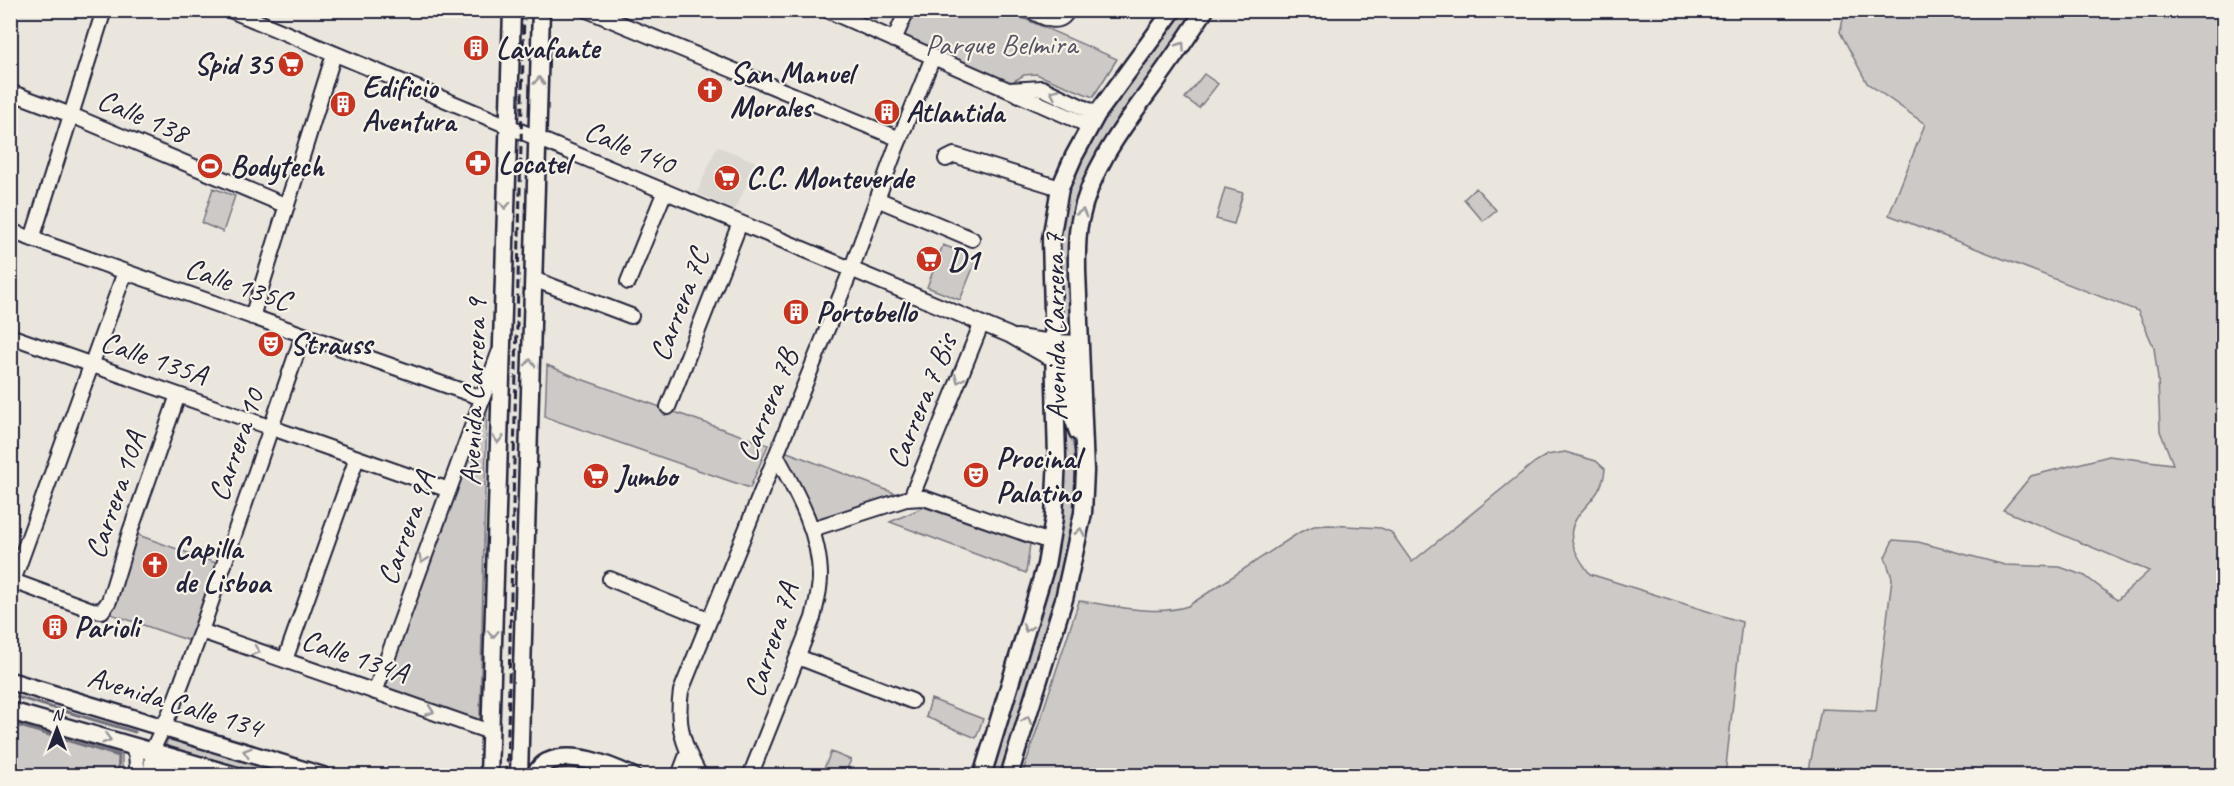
<svg xmlns="http://www.w3.org/2000/svg" width="2234" height="786" font-family="Caveat,sans-serif">
  <style>
    .built { fill: #dbd8d2 }
    .green { fill: #cdc9c6; stroke: #787680; stroke-width: 1.5 }
    .lines { fill: none; stroke-linecap: round; stroke-linejoin: round }
    .stream { stroke: #716f7b; stroke-width: 3 }
    .minor-casing { stroke: #22223b; stroke-width: 18 }
    .major-casing { stroke: #22223b; stroke-width: 21 }
    .minor { stroke: #f7f3e8; stroke-width: 14 }
    .major { stroke: #f7f3e8; stroke-width: 16 }
    .rail { stroke: #22223b; stroke-width: 3; stroke-dasharray: 9 4.5; stroke-linecap: butt }
    .oneway { stroke: #97959a }
    .labels { text-anchor: middle; dominant-baseline: central; stroke-width: 4.5; stroke-linejoin: round; paint-order: stroke }
    .park-label { font-size: 30px; fill: #555465; stroke: #f7f3e8 }
    .poi-label { font-size: 30px; font-weight: bold; fill: #22223b; stroke: #f7f3e8; text-anchor: start }
    .street-label { font-size: 30px; fill: #22223b; stroke: #f7f3e8 }
  </style>
  <rect width="100%" height="100%" fill="#eae6de"/>
  <filter id="ink" filterUnits="userSpaceOnUse"><feTurbulence type="fractalNoise" baseFrequency=".0167" numOctaves="2"/><feDisplacementMap in="SourceGraphic" scale="12" xChannelSelector="R" yChannelSelector="G"/><feConvolveMatrix kernelMatrix="1 2 1 2 8 2 1 2 1" color-interpolation-filters="sRGB"/></filter>
  <g filter="url(#ink)">
    <path class="built" d="M717,146L756,162L735,211L697,193Z"/>
    <path class="green" d="M913,11H1006L1117,59L1093,97L1036,74L1024,75L1009,84L899,37Z
      M1180,11H1198L1105,140L1089,171L1073,317L1068,330L1060,336C1059,300 1054,251 1060,216C1073,144 1138,69 1180,11Z
      M1845,11H2223V775H1808L1821,709L1876,711L1892,578L1885,557L1893,540L1918,542L2005,565L2060,567L2085,576L2117,600L2149,571L2003,510L2031,476L2109,456L2173,464L2160,431L2158,379L2154,348L2138,311L1889,215L1925,124L1867,83L1840,32Z
      M1204,74L1218,84L1199,108L1185,98Z
      M213,188L235,196L223,232L202,223Z
      M1225,188L1243,193L1234,224L1216,219Z
      M1476,188L1496,210L1483,221L1464,199Z
      M943,245L977,258L960,300L927,287Z
      M547,365L578,378L768,445L750,488L545,417Z
      M487,403L480,720L383,690Z
      M1061,410L1067,415L1078,469L1077,495L1072,539L1064,575L1002,775L989,776L1058,537L1064,500Z
      M782,450L897,494L814,520Z
      M1565,452L1596,461L1605,469C1602,515 1542,512 1590,574L1742,622L1725,775H1022L1079,601C1114,605 1154,617 1188,606L1300,532L1314,526L1329,525L1381,528L1391,532L1412,562L1535,462L1547,455Z
      M924,507L1030,544L1026,573L890,522Z
      M130,532L224,566L196,643L102,611Z
      M931,699L983,719L976,738L926,717Z
      M10,719L122,755V775H11Z
      M169,732L311,775H255L165,749Z
      M831,752L851,760L844,775H821Z
      M569,767L600,775L543,776L548,771Z"/>
    <g class="lines">
      <path class="stream" d="M10,695L135,732
        M10,723L119,756L118,776"/>
      <defs>
        <path id="minor" d="M230,10L1009,335L1046,356L1080,357
          M587,10L900,139
          M827,10L1090,126
          M1029,10C1043,17 1059,28 1068,10
          M894,40L907,10
          M1009,90L1042,88L1097,114
          M10,92L71,115L287,206
          M946,159L954,155L1060,188
          M877,199L972,239
          M10,231L482,398
          M32,239L104,10
          M533,279L631,316
          M628,282L665,191
          M252,317L334,54
          M10,336L449,490
          M1017,337L1053,342L1080,343
          M668,407L740,223
          M911,498L981,325
          M812,529L906,499L924,498L1050,542
          M610,579L708,619
          M10,580L92,610L102,611L109,601L130,532L178,395
          M13,581L125,272
          M201,631L490,732
          M798,657L912,701
          M285,660L357,458
          M375,692L499,353
          M131,745L136,755L138,776
          M151,776L152,751L172,708L201,631L303,335
          M679,776L688,752
          M700,776C683,745 676,725 681,691L851,270L896,148L933,57
          M750,776L813,618C816,605 820,591 820,577C820,533 796,492 776,455"/>
        <path id="major" d="M1055,345L1067,370L1070,409L1078,432
          M10,681L323,776
          M10,711L237,776
          M151,775L161,763L173,758
          M489,776L512,10
          M519,776L541,10
          M534,776C538,770 541,765 547,762C573,750 608,765 632,776
          M982,776L1046,565L1054,518L1057,458L1051,239L1060,188L1074,156L1097,114L1173,10
          M1009,776L1064,599L1083,513L1085,471L1077,271C1077,254 1076,237 1080,220C1090,172 1118,133 1147,94C1167,67 1186,39 1205,10"/>
      </defs>
      <use href="#minor" class="minor-casing"/>
      <use href="#major" class="major-casing"/>
      <use href="#minor" class="minor"/>
      <use href="#major" class="major"/>
      <path class="rail" d="M507,776L524,10"/>
    </g>
    <defs><path id="oneway-chevron" d="M-2-3.5L2.5 0L-2 3.5" fill="none" stroke-width="1.6" stroke-linecap="round" stroke-linejoin="round" transform="scale(1.5)"/></defs>
    <g class="oneway">
      <use href="#oneway-chevron" transform="translate(1181 46) rotate(-55)"/>
      <use href="#oneway-chevron" transform="translate(539 81) rotate(-88)"/>
      <use href="#oneway-chevron" transform="translate(1054 93) rotate(-155)"/>
      <use href="#oneway-chevron" transform="translate(505 205) rotate(92)"/>
      <use href="#oneway-chevron" transform="translate(1082 213) rotate(-75)"/>
      <use href="#oneway-chevron" transform="translate(530 363) rotate(-88)"/>
      <use href="#oneway-chevron" transform="translate(959 379) rotate(112)"/>
      <use href="#oneway-chevron" transform="translate(498 439) rotate(91)"/>
      <use href="#oneway-chevron" transform="translate(1080 532) rotate(-80)"/>
      <use href="#oneway-chevron" transform="translate(423 559) rotate(110)"/>
      <use href="#oneway-chevron" transform="translate(1027 628) rotate(107)"/>
      <use href="#oneway-chevron" transform="translate(493 634) rotate(92)"/>
      <use href="#oneway-chevron" transform="translate(256 651) rotate(19)"/>
      <use href="#oneway-chevron" transform="translate(430 711) rotate(19)"/>
      <use href="#oneway-chevron" transform="translate(1027 720) rotate(-72)"/>
      <use href="#oneway-chevron" transform="translate(107 739) rotate(16)"/>
      <use href="#oneway-chevron" transform="translate(247 752) rotate(-163)"/>
    </g>
  </g>
  <defs>
    <symbol id="building-disc" viewBox="-11 -11 22 22"><circle r="9.5" fill="#c8321e" stroke="#f7f3e8"/><path d="M-4-6H4V6H1V3H-1V6H-4ZM-2.5-4.3h1.7v1.8h-1.7ZM.8-4.3h1.7v1.8H.8ZM-2.5-1h1.7V.8h-1.7ZM.8-1h1.7V.8H.8Z" fill="#fff"/></symbol>
    <symbol id="supermarket-disc" viewBox="-11 -11 22 22"><circle r="9.5" fill="#c8321e" stroke="#f7f3e8"/><path d="M-6-5.5h2.5l.6 2H6L4.5 2H-2.5L-4.4-4H-6ZM-1.5 3.2a1.3 1.3 0 1 0 .1 0ZM3 3.2a1.3 1.3 0 1 0 .1 0Z" fill="#fff"/></symbol>
    <symbol id="church-disc" viewBox="-11 -11 22 22"><circle r="9.5" fill="#c8321e" stroke="#f7f3e8"/><path d="M-1.2-6h2.4v3.5h3.3v2.4h-3.3V6h-2.4V-.1h-3.3v-2.4h3.3Z" fill="#fff"/></symbol>
    <symbol id="pharmacy-disc" viewBox="-11 -11 22 22"><circle r="9.5" fill="#c8321e" stroke="#f7f3e8"/><path d="M-2-6h4v4h4v4h-4v4h-4v-4h-4v-4h4Z" fill="#fff"/></symbol>
    <symbol id="stadium-disc" viewBox="-11 -11 22 22"><circle r="9.5" fill="#c8321e" stroke="#f7f3e8"/><path d="M0-5a6.5 5 0 1 0 0 10a6.5 5 0 1 0 0-10ZM-3.5-1.8h7v3.6h-7Z" fill="#fff"/></symbol>
    <symbol id="theatre-disc" viewBox="-11 -11 22 22"><circle r="9.5" fill="#c8321e" stroke="#f7f3e8"/><path d="M-5-5.5Q0-4 5-5.5V0Q5 5 0 6Q-5 5-5 0ZM-3.3-2.5H-1v1.5H-3.3ZM1-2.5H3.3v1.5H1ZM-2.8 1Q0 5.5 2.8 1Z" fill="#fff"/></symbol>
  </defs>
  <g fill-rule="evenodd">
    <use href="#building-disc" x="461" y="33" width="30" height="30"/>
    <use href="#supermarket-disc" x="276" y="49" width="30" height="30"/>
    <use href="#church-disc" x="695" y="75" width="30" height="30"/>
    <use href="#building-disc" x="328" y="89" width="30" height="30"/>
    <use href="#building-disc" x="872" y="97" width="30" height="30"/>
    <use href="#pharmacy-disc" x="463" y="148" width="30" height="30"/>
    <use href="#stadium-disc" x="195" y="151" width="30" height="30"/>
    <use href="#supermarket-disc" x="712" y="163" width="30" height="30"/>
    <use href="#supermarket-disc" x="914" y="244" width="30" height="30"/>
    <use href="#building-disc" x="781" y="297" width="30" height="30"/>
    <use href="#theatre-disc" x="256" y="329" width="30" height="30"/>
    <use href="#theatre-disc" x="961" y="460" width="30" height="30"/>
    <use href="#supermarket-disc" x="581" y="461" width="30" height="30"/>
    <use href="#church-disc" x="140" y="550" width="30" height="30"/>
    <use href="#building-disc" x="40" y="612" width="30" height="30"/>
  </g>
  <g class="labels">
    <g class="park-label">
      <text x="1001" y="44">Parque Belmira</text>
    </g>
    <g class="poi-label">
      <text x="496" y="48">Lavafante</text>
      <text x="272" y="64" text-anchor="end">Spid 35</text>
      <text x="730" y="73">San Manuel<tspan x="730" dy="34">Morales</tspan></text>
      <text x="362" y="87">Edificio<tspan x="362" dy="34">Aventura</tspan></text>
      <text x="906" y="112">Atlantida</text>
      <text x="498" y="163">Locatel</text>
      <text x="230" y="166">Bodytech</text>
      <text x="746" y="178">C.C. Monteverde</text>
      <text x="948" y="259">D1</text>
      <text x="816" y="312">Portobello</text>
      <text x="290" y="344">Strauss</text>
      <text x="996" y="458">Procinal<tspan x="996" dy="34">Palatino</tspan></text>
      <text x="616" y="476">Jumbo</text>
      <text x="174" y="548">Capilla<tspan x="174" dy="34">de Lisboa</tspan></text>
      <text x="74" y="627">Parioli</text>
    </g>
    <g class="street-label">
      <text transform="translate(143 116) rotate(23)">Calle 138</text>
      <text transform="translate(630 147) rotate(23)">Calle 140</text>
      <text transform="translate(238 284) rotate(19)">Calle 135C</text>
      <text transform="translate(679 305) rotate(-69)">Carrera 7C</text>
      <text transform="translate(1055 327) rotate(-91)">Avenida Carrera 7</text>
      <text transform="translate(154 358) rotate(19)">Calle 135A</text>
      <text transform="translate(473 392) rotate(-88)">Avenida Carrera 9</text>
      <text transform="translate(921 401) rotate(-68)">Carrera 7 Bis</text>
      <text transform="translate(767 405) rotate(-68)">Carrera 7B</text>
      <text transform="translate(236 445) rotate(-71)">Carrera 10</text>
      <text transform="translate(115 495) rotate(-71)">Carrera 10A</text>
      <text transform="translate(406 528) rotate(-70)">Carrera 9A</text>
      <text transform="translate(771 640) rotate(-72)">Carrera 7A</text>
      <text transform="translate(355 656) rotate(19)">Calle 134A</text>
      <text transform="translate(175 702) rotate(17)">Avenida Calle 134</text>
    </g>
  </g>
  <rect width="2234" height="786" fill="none" stroke="#f7f3e8" stroke-width="36"/>
  <rect x="18" y="18" width="2198" height="750" fill="none" stroke="#22223b" stroke-width="2" filter="url(#ink)"/>
  <g transform="translate(57 729)" stroke="#f7f3e8" stroke-width="4.5" paint-order="stroke">
  <path d="M0-4.5L10 22L0 15L-10 22Z" fill="#22223b"/>
  <text y="-9" font-size="16" font-weight="bold" text-anchor="middle" fill="#22223b">N</text>
  </g>
</svg>
